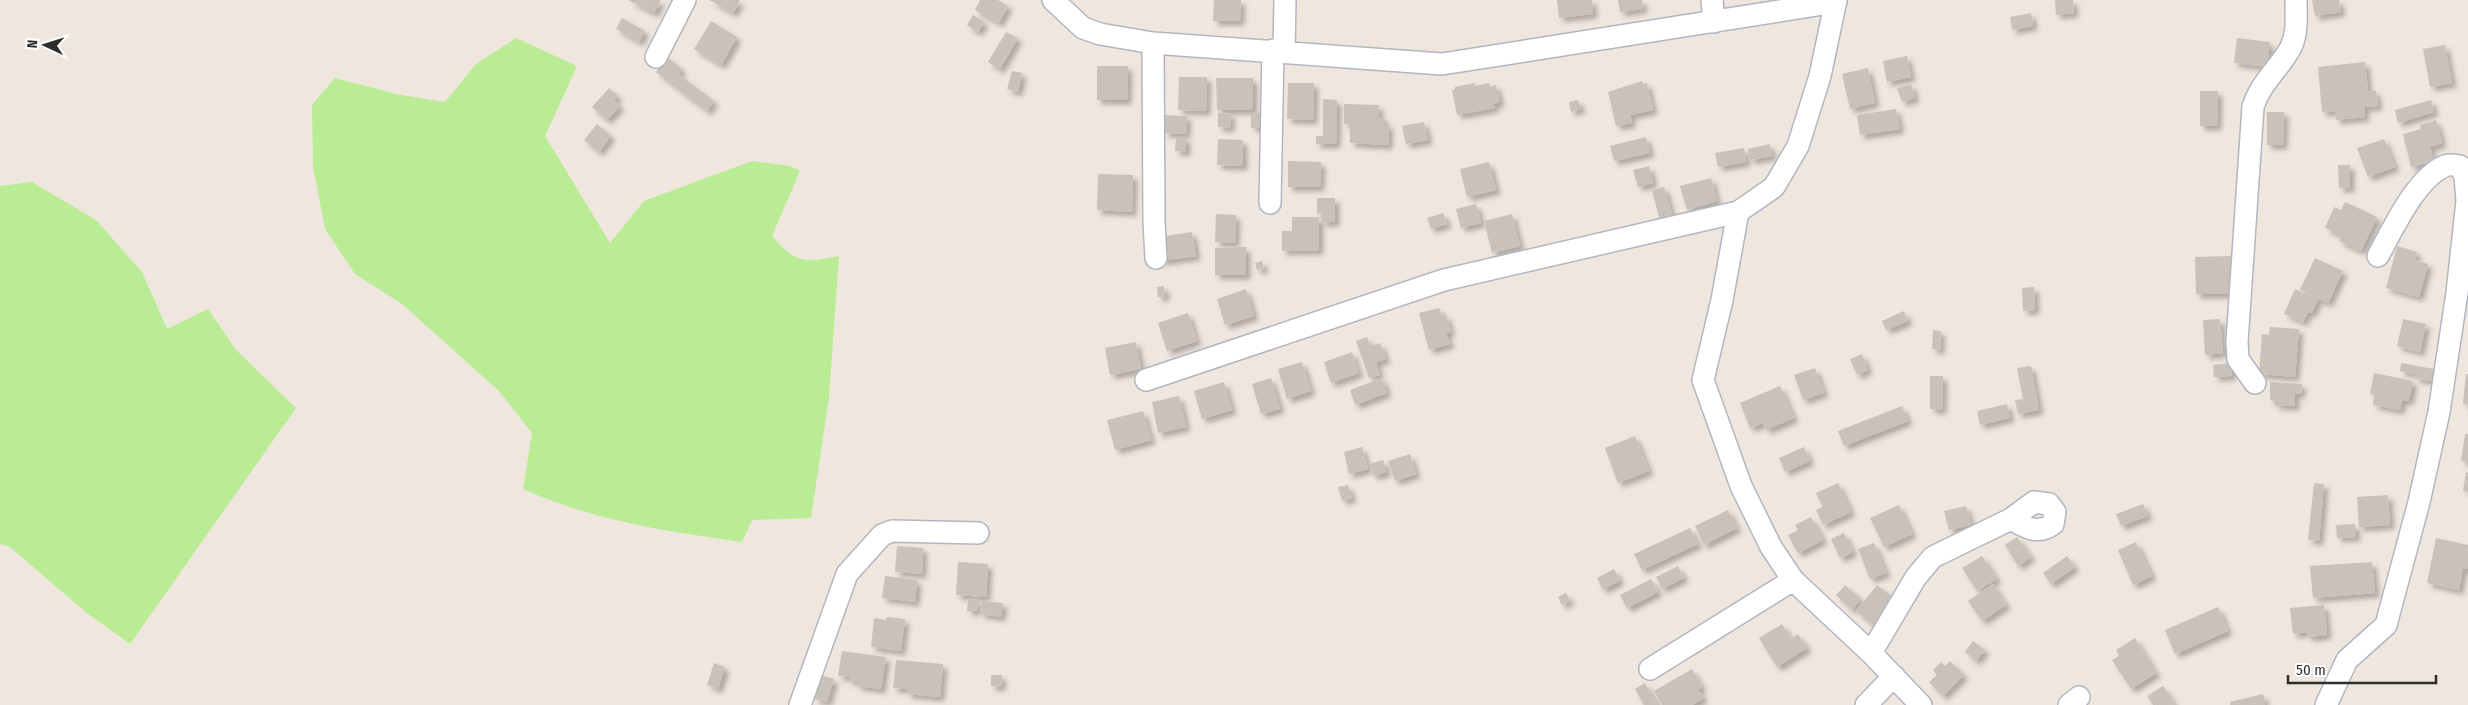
<svg xmlns="http://www.w3.org/2000/svg" width="2468" height="705" font-family="'Fira Sans Condensed',sans-serif">
  <style>
    .green { fill: #baec95 }
    .building { fill: #c8c2b9; filter: url(#shadow) }
    .lines { fill: none; stroke-linecap: round; stroke-linejoin: round }
    .street-casing { stroke: #b2b6c2; stroke-width: 24 }
    .street { stroke: #fff; stroke-width: 21 }
  </style>
  <defs>
    <filter id="shadow"><feDropShadow dx="4.5" dy="4.5" stdDeviation="2.5" flood-color="#0004"/></filter>
  </defs>
  <rect width="100%" height="100%" fill="#efe6de"/>
  <path class="green" d="M516,38L577,66L545,136L610,243L644,201L752,161L790,166L800,171L772,236C795,263 805,263 839,256L829,397L811,518L752,520L742,542C664,531 595,521 523,489L532,433L499,391L402,304L355,274L325,229L313,166L312,105L335,78L396,94L445,102L476,64Z
    M32,182L96,220L142,272L167,329L208,309L236,350L296,408L130,644L88,614L10,547L0,544V186Z"/>
  <path class="building" d="M628,0H661L654,13Z
    M709,0H740L733,13Z
    M980,0H998L1008,6L999,23L975,10Z
    M1214,0H1241L1240,21H1213Z
    M1557,0H1592L1593,14L1559,18Z
    M1618,0H1642L1643,9L1620,12Z
    M2055,0H2073L2074,13L2056,15Z
    M2312,0H2339L2341,12L2315,16Z
    M2031,13L2033,26L2012,30L2010,17Z
    M973,15L984,22L978,32L967,25Z
    M622,18L645,31L639,42L616,29Z
    M711,21L737,37L721,65L694,49Z
    M1006,32L1018,38L1000,69L988,62Z
    M2237,38L2270,42L2267,67L2234,63Z
    M2445,45L2452,83L2430,87L2423,49Z
    M1907,56L1911,77L1887,82L1883,61Z
    M667,57L682,69L678,74L714,101L707,111L656,72Z
    M2365,62L2368,91H2376L2378,106L2364,107L2365,117L2336,120L2335,111L2322,112L2318,67Z
    M1097,66H1128L1127,100H1097Z
    M1868,68L1875,103L1850,109L1842,74Z
    M1012,71L1022,73L1018,92L1007,89Z
    M1179,77H1207L1206,111L1178,110Z
    M1216,78H1253V110H1217Z
    M1642,81L1643,84L1647,83L1653,110L1630,115L1632,123L1616,126L1608,92Z
    M1288,83H1314L1313,120L1287,119Z
    M1475,83V86L1489,83L1490,87L1496,85L1500,102L1493,104L1495,108L1457,115L1452,90L1455,89V87Z
    M1911,84L1915,98L1902,102L1897,88Z
    M609,88L618,96L614,100L620,106L607,120L592,107Z
    M2200,91H2218L2217,126H2200Z
    M1323,99L1337,100L1336,144H1316V136H1323Z
    M1578,100L1581,109L1571,112L1569,102Z
    M2431,100L2434,112L2398,123L2395,110Z
    M1344,104L1379,105L1378,117H1384V125H1389L1388,145L1350,143V124H1344Z
    M1896,109L1900,129L1860,135L1857,115Z
    M2267,112H2284L2283,145H2267Z
    M1218,113L1231,114L1230,128L1218,127Z
    M1251,113H1261L1260,128H1251Z
    M1164,115L1187,116L1186,134L1164,133Z
    M2436,120L2442,143L2430,147L2434,161L2411,167L2403,134L2421,129L2420,125Z
    M1424,122L1428,140L1406,144L1402,126Z
    M597,124L611,136L599,152L584,140Z
    M1646,137L1650,153L1614,161L1610,146Z
    M1176,138H1186V152L1175,151Z
    M1218,139L1243,140V166L1217,165Z
    M2384,139L2395,167L2368,177L2357,148Z
    M1770,144L1772,156L1750,160L1748,149Z
    M1744,148L1746,162L1718,167L1715,153Z
    M1288,161L1321,162L1320,187H1288Z
    M1489,162L1496,190L1467,197L1460,169Z
    M2338,165H2350V188H2339Z
    M1649,166L1653,183L1638,187L1633,170Z
    M1098,174L1133,175L1132,212L1097,210Z
    M1711,178L1717,201L1687,210L1680,186Z
    M1664,187L1673,218L1660,221L1652,190Z
    M1317,198H1335V222H1322V213L1317,214Z
    M2345,202L2377,217L2361,251L2339,241L2341,235L2325,228L2334,207L2341,210Z
    M1476,204L1481,223L1461,228L1456,209Z
    M1443,213L1447,224L1431,229L1427,218Z
    M1216,214L1236,215L1235,243L1215,242Z
    M1512,214L1520,246L1492,253L1484,221Z
    M1292,217H1319V250L1282,251V231H1292Z
    M1192,232L1196,256L1161,261L1158,237Z
    M2397,246L2417,252L2415,260L2428,264L2419,297L2386,288Z
    M1246,247V275H1215V248Z
    M2231,256L2232,294H2196L2195,257Z
    M2315,258L2343,271L2328,303L2300,290Z
    M1262,261L1264,269L1257,270L1255,263Z
    M1164,286L1165,297H1158L1157,287Z
    M2034,287L2035,310L2023,311L2022,288Z
    M1246,289L1254,316L1225,325L1217,299Z
    M2295,289L2318,299L2312,313L2308,312L2303,322L2284,314Z
    M1439,308L1442,317L1446,315L1451,332L1446,333L1450,344L1429,350L1419,313Z
    M1904,311L1908,321L1886,330L1882,321Z
    M1188,313L1197,341L1167,351L1158,323Z
    M2220,319L2223,353L2205,355L2203,320Z
    M2403,319L2426,324L2420,352L2397,346Z
    M2270,327L2299,329L2295,377L2259,374L2262,334L2269,335Z
    M1933,330L1941,331L1940,350L1932,349Z
    M1367,337L1370,346L1380,343L1386,359L1376,362L1380,375L1369,378L1356,341Z
    M1136,342L1141,369L1110,375L1105,348Z
    M1352,352L1359,373L1331,383L1324,362Z
    M1862,354L1868,370L1857,375L1850,359Z
    M1302,362L1311,391L1287,399L1278,369Z
    M2231,363L2232,376L2214,377L2213,365Z
    M2401,363L2434,369L2431,381L2415,378L2416,374L2400,371Z
    M2031,366L2039,410L2018,414L2015,400L2023,399L2017,368Z
    M1815,368L1824,393L1803,400L1794,375Z
    M2374,373L2413,381L2409,401L2402,400L2400,410L2373,405L2374,395L2370,394Z
    M2466,374H2468V405L2463,404Z
    M1930,376H1943L1942,410L1930,409Z
    M1271,378L1280,409L1261,414L1252,384Z
    M1382,378L1387,393L1355,405L1350,390Z
    M1224,382L1232,410L1202,419L1194,391Z
    M2270,382L2302,384L2301,394L2295,393V406L2275,405V401L2270,400Z
    M1780,386L1794,418L1766,430L1763,423L1750,428L1740,403Z
    M1179,396L1186,427L1158,433L1152,402Z
    M2007,404L2010,418L1980,425L1977,411Z
    M1902,406L1908,421L1844,446L1838,431Z
    M1143,411L1151,440L1115,450L1107,420Z
    M2465,434H2468V462L2461,461Z
    M1635,436L1649,471L1618,483L1605,448Z
    M1362,447L1368,469L1349,474L1344,452Z
    M1804,447L1810,461L1785,472L1779,458Z
    M1410,454L1416,474L1395,481L1388,461Z
    M1383,460L1387,472L1373,476L1369,464Z
    M2466,472L2468,473V492L2463,491Z
    M1838,483L1851,512L1823,525L1816,510L1823,507L1816,493Z
    M2314,483L2324,484L2319,541L2308,540Z
    M1348,485L1352,498L1342,501L1338,487Z
    M2388,495L2390,525L2359,527L2357,497Z
    M2143,504L2148,516L2121,526L2116,514Z
    M1899,505L1912,534L1884,547L1870,518Z
    M1966,506L1971,525L1949,530L1944,511Z
    M1728,510L1737,528L1704,545L1695,526Z
    M1811,517L1823,540L1798,553L1788,535L1798,530L1795,525Z
    M2355,524L2356,537L2337,538L2336,525Z
    M1690,528L1698,544L1642,570L1634,554Z
    M1844,533L1853,552L1840,558L1831,539Z
    M2017,537L2031,557L2018,566L2005,545Z
    M2436,538L2468,545V569L2463,568L2459,590L2427,583Z
    M2136,542L2152,576L2133,585L2118,550Z
    M1874,543L1886,573L1870,579L1858,549Z
    M897,546L923,548L922,574L895,572Z
    M1982,556L1997,579L1977,591L1962,568Z
    M2067,556L2075,567L2051,584L2043,573Z
    M958,562L988,564L986,597L956,595Z
    M2372,562L2375,593L2313,598L2310,566Z
    M1678,566L1684,578L1662,589L1656,577Z
    M1614,569L1620,580L1603,590L1597,578Z
    M885,576L917,580L915,602L882,598Z
    M1651,579L1658,592L1627,608L1620,595Z
    M1993,584L2006,605L1982,621L1968,601Z
    M1845,585L1861,599L1852,610L1836,595Z
    M1877,585L1894,598L1873,625L1856,611Z
    M1566,593L1570,601L1562,605L1558,597Z
    M968,599L978,600L977,611H967Z
    M982,601L1003,603L1001,617L980,614Z
    M2324,605L2327,635L2308,637L2307,632L2293,634L2290,608Z
    M2218,607L2228,631L2175,654L2165,630Z
    M887,617L905,619L901,651L871,647L874,618L886,620Z
    M1782,624L1791,639L1798,634L1807,648L1777,667L1759,638Z
    M2135,638L2156,673L2131,689L2112,660L2119,656L2116,650Z
    M1973,641L1985,650L1976,661L1965,652Z
    M842,651L886,657L881,689L857,686L858,682L849,681V677L838,676Z
    M896,660L943,664L940,697L907,694L908,689L893,688Z
    M1950,661L1964,675L1943,696L1929,682L1937,675L1933,670L1941,662L1945,666Z
    M714,663L725,667L718,689L707,685Z
    M1692,669L1702,687L1698,690L1704,698L1692,705H1662L1654,691Z
    M820,675L834,679L827,702L814,699Z
    M991,675H1002L1001,687L991,686Z
    M1645,683L1657,705H1644L1635,689Z
    M2163,686L2175,705H2153L2147,696Z
    M2263,694L2265,705H2230V702Z"/>
  <g class="lines">
    <defs>
      <path id="street" d="M1053,0L1083,28L1100,34L1153,43L1442,64L1836,2
        M1712,0L1714,22
        M1836,0L1820,76L1798,146L1774,187L1738,212L1722,300L1703,380L1741,486L1771,547L1793,580L1871,653L1921,705
        M1153,43L1154,222L1156,258
        M1284,51L1285,0
        M656,57L685,0
        M1270,203L1273,50
        M1146,380L1444,280L1738,212
        M2255,383L2238,359L2237,342L2253,107C2260,83 2280,68 2291,47C2298,32 2296,16 2296,0
        M2034,502L2049,504L2055,512L2053,524C2038,535 2026,528 2011,519Z
        M1871,653L1916,577L1933,557L2011,519
        M1650,669L1793,580
        M800,705L847,574L882,535L892,531L978,533
        M1866,705L1894,676
        M2069,705L2079,697
        M2326,705L2347,660L2386,625L2419,502L2439,412L2457,293L2467,201L2465,176L2460,166C2455,165 2449,164 2445,166C2416,178 2393,229 2378,256"/>
    </defs>
    <use href="#street" class="street-casing"/>
    <use href="#street" class="street"/>
  </g>
  <g transform="translate(45 45) rotate(274)" stroke="#ffffff" stroke-width="4" paint-order="stroke">
  <path d="M0-4L9 19L0 12L-9 19Z" fill="#2d2d2d"/>
  <text y="-8" font-size="14" font-weight="bold" text-anchor="middle" fill="#2d2d2d">N</text>
  </g>
  <path d="M2288 675v8h148v-8" fill="none" stroke="#2d2d2d" stroke-width="2.5"/>
  <text x="2296" y="675" font-size="15" fill="#2d2d2d" stroke="#ffffff" stroke-width="4" paint-order="stroke">50 m</text>
</svg>
